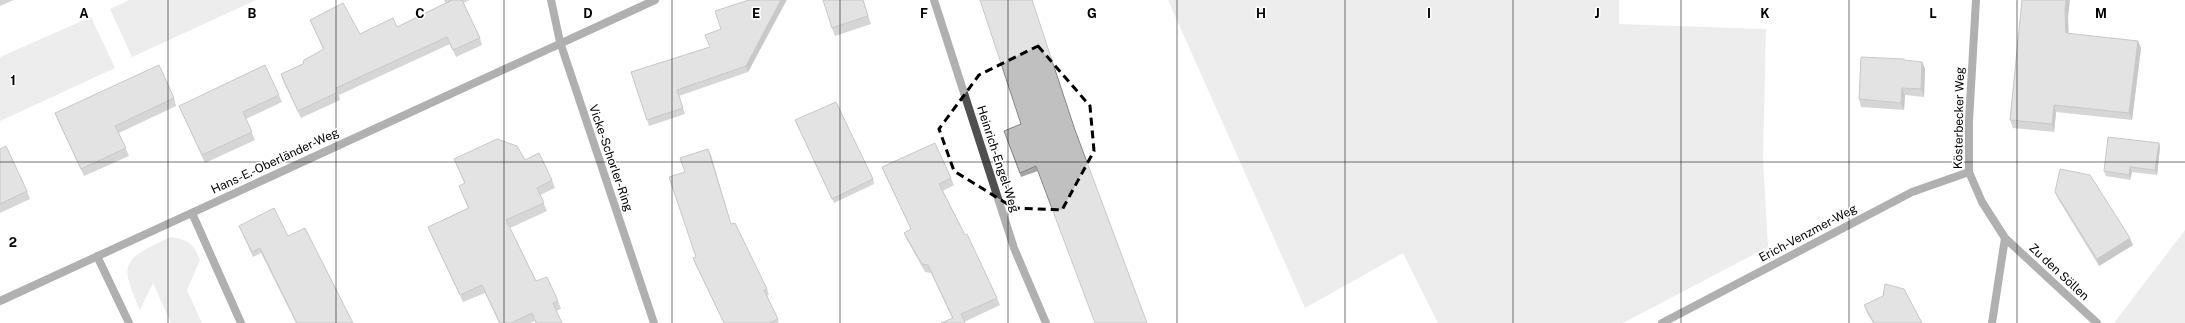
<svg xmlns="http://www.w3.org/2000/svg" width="2185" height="323" font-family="'Public Sans',sans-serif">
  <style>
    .green { fill: #d7d7d7 }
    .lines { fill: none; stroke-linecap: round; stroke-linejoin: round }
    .street { stroke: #505050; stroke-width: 8 }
    .wall { fill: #a5a5a5 }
    .shaded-wall { fill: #868686 }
    .building { fill: #c0c0c0; stroke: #868686 }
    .marked { fill: none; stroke: #000; stroke-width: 3; stroke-dasharray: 8 5; stroke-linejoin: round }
    .grid { fill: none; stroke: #000; stroke-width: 1; stroke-opacity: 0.55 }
    .labels { text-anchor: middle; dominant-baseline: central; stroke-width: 3; stroke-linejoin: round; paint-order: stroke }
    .street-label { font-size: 12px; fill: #000; stroke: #fff }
    .grid-label { font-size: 13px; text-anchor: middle; font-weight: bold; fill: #000; stroke: #fff; stroke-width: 3; stroke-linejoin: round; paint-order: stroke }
  </style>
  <rect width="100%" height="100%" fill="#fff"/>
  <path class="green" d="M129,0H256L132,57L110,9Z
    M1168,0H1619V24L1766,29L1763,160L1768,247L1623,323H1438L1403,253L1305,308Z
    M91,17L115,68L0,121V57Z
    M2185,230V323H2114Z
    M171,237C189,240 193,243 200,260L187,290L202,323H171L153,283L140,310C117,260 125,259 171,237Z"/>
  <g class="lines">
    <path class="street" d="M551,0L560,42L654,323
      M934,0L1014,248L1046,323
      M1976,0L1969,121V172L1982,202L2005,238L2097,323
      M192,213L241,323
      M97,256L129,323
      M0,301L655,0
      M1662,323L1912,192L1969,172
      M1992,323L2005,238"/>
  </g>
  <path class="wall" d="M0,0H14L0,6Z
    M444,0H470L463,3L480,38L482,45L456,57L450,44L339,95L340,100L301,118L283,81L281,74L303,64L323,49L313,27L310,20L360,34L397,27L446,3Z
    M749,0H787L748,72L679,96L685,114L649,126L631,72L710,47L721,29Z
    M863,0L871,24L835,36L832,28Z
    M2068,18V34L2138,41L2141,48L2132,120L2056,112L2054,132L2013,128L2010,120Z
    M1904,61L1922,62L1925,69L1924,97L1905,95L1904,110L1861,107L1859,99Z
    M279,95L282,102L246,119L255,140L205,163L182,113L179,106Z
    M174,98L176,106L119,133L129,156L84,176L58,121L55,113Z
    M795,120L873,179L874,184L834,203Z
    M1021,124L1038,171L1021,177L1004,131Z
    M2159,143L2160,147L2157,175L2132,172L2130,180L2106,176L2104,171Z
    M0,149L27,191L30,199L0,213Z
    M708,149L731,224L767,289L769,295L767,296L779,323H724L695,264L693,258L696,257L685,172Z
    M454,159L525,160L552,180L555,188L540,195L547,211L510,228L536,281L558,301L561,309L556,311L562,323H535V321L530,323H499L485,293L463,302L431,235L428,227L468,208L462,194L459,186L465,184Z
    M882,167L951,178L954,185L943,191L997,298L1000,305L964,322L952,318L931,273L925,272L907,240L904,233L911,229L885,175Z
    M2055,192L2133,245L2099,266L2058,199Z
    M239,226L288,236L353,323H296L261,253L253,257Z
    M1904,289L1922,323H1873L1867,313L1864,305Z"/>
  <path class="shaded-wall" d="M781,0H786L748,72L746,66Z
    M2066,0H2070L2068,18L2069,41L2066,33L2065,10Z
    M2138,41L2141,48L2132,120L2129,113Z
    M1922,62L1925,69L1924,97L1921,89Z
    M1902,88L1905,95L1904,110L1901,103Z
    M2054,105L2056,112L2054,132L2052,124Z
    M2159,143L2160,147L2157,175L2155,170Z
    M708,149L711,155L733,231L731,224Z
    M2130,167L2132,172L2130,180L2129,175Z
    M2130,238L2133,245L2099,266L2097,259Z"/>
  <path class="building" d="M445,0H452L446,3Z
    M452,0H462L480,38L453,50L447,37L336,88L338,92L298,111L281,74L303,64L304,60L324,49L310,20L343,3L360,34L393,18L397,27Z
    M749,0H781L746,66L677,90L683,108L647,120L631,72L710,47L705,35L721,29L715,11Z
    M823,0H863L868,16L832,28Z
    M980,0H1032L1075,130L1147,323H1095L1036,166L1020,173L1004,131L1021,124Z
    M2022,0H2066L2065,10L2066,33L2138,41L2129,113L2054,105L2052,124L2010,120Z
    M1861,57L1904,59V60L1922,62L1921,89L1902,88L1901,103L1859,99Z
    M159,65L174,98L115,126L126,148L81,169L55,113Z
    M265,65L279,95L243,112L252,132L202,155L179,106Z
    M836,102L873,179L832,199L795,120Z
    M2108,137L2159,143L2155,170L2130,167L2129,175L2104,171Z
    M497,139L517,146L525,160L539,153L552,180L537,188L544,203L506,220L536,281L547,277L558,301L553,303L562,323H536L532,313L511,323H500L482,285L460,295L428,227L469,208L459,186L465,183L454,159Z
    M935,143L951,178L939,184L965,235L967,234L997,298L961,314L965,323H941L953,318L928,265L922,264L904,233L911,229L882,167Z
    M6,146L27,191L0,204V149Z
    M708,149L731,224L735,223L767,289L764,290L778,319L769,323H724L693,258L696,257L669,177L685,172L680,158Z
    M2060,169L2090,175L2130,238L2097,259L2055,192Z
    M274,208L288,236L305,228L353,323H297L260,248L252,252L239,226Z
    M1885,284L1904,289L1922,323H1874L1864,305L1883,296Z"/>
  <path d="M0 0H2185V323H0ZM1038,46L1090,106L1094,151L1062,210L1014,208L954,171L939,129L979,75Z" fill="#fff" fill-opacity=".55" fill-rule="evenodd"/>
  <path class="marked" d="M1038,46L1090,106L1094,151L1062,210L1014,208L954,171L939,129L979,75Z"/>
  <path class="grid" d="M168,0V323M336,0V323M504,0V323M672,0V323M840,0V323M1008,0V323M1177,0V323M1345,0V323M1513,0V323M1681,0V323M1849,0V323M2017,0V323M0,162H2185"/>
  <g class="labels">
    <g class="street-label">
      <text transform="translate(1959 118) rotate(-89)">Kösterbecker Weg</text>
      <text transform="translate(611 158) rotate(71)">Vicke-Schorler-Ring</text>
      <text transform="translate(998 159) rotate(72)">Heinrich-Engel-Weg</text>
      <text transform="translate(275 161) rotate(-25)">Hans-E.-Oberländer-Weg</text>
      <text transform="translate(1808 233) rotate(-28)">Erich-Venzmer-Weg</text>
      <text transform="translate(2059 272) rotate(43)">Zu den Söllen</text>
    </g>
  </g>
  <g class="grid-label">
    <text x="84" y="18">A</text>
    <text x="252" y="18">B</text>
    <text x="420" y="18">C</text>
    <text x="588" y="18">D</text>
    <text x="756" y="18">E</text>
    <text x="924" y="18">F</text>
    <text x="1092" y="18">G</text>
    <text x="1261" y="18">H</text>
    <text x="1429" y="18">I</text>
    <text x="1597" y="18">J</text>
    <text x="1765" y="18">K</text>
    <text x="1933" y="18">L</text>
    <text x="2101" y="18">M</text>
    <text x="13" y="85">1</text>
    <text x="13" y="247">2</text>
  </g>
</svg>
